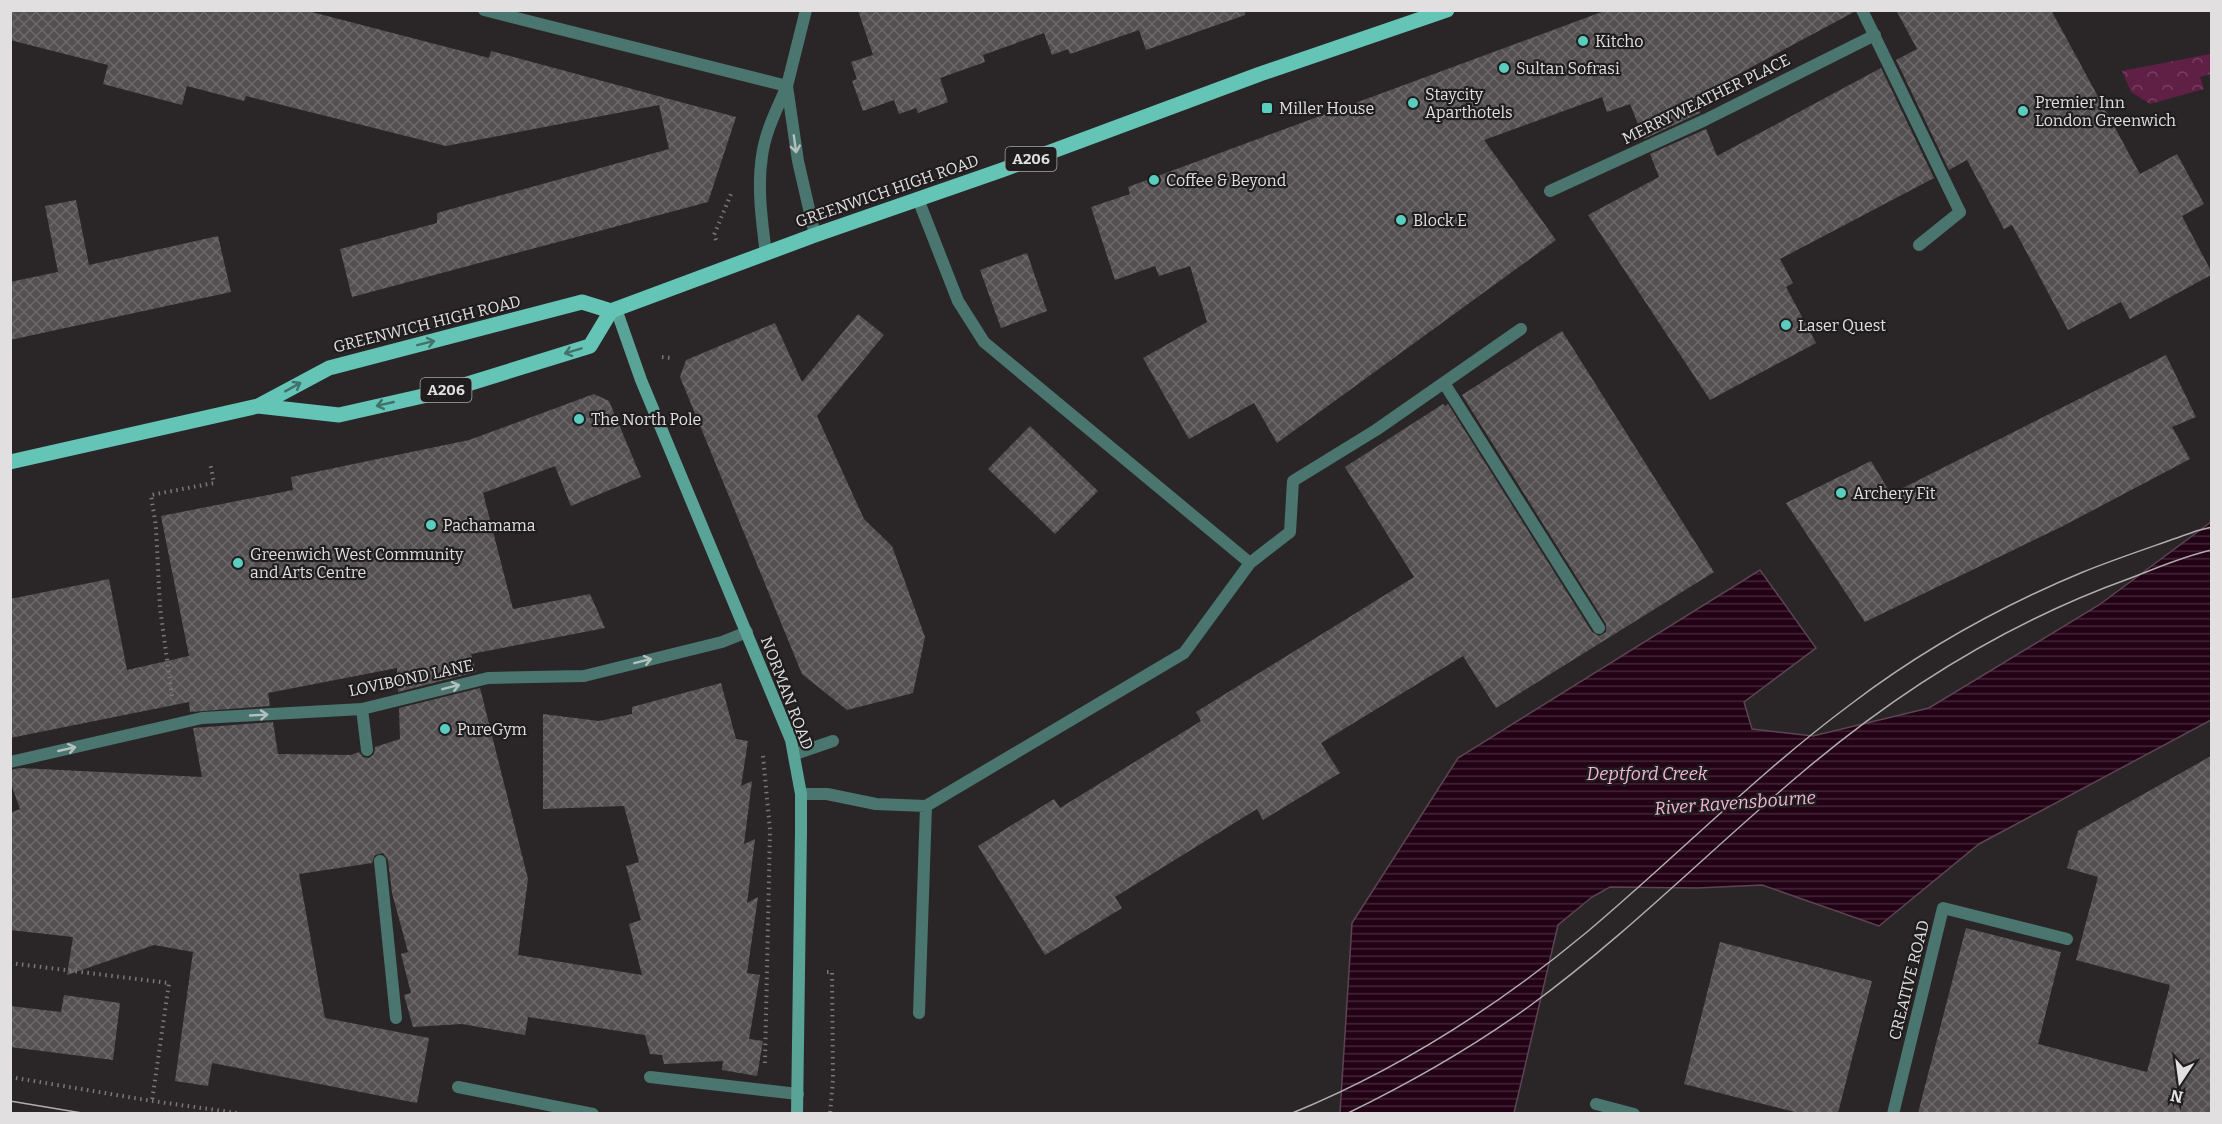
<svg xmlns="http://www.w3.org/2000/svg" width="2222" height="1124" font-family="Bitter,serif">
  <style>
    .park { fill: url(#park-crowns) }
    .water { fill: url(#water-rules); stroke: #5c4453; stroke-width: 1.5 }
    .building { fill: url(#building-cross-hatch) }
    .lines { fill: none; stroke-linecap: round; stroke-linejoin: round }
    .path { stroke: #7a7779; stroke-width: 4; stroke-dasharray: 1.5 4.5; stroke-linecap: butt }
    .lane { stroke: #4a766f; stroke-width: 12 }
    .street { stroke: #4a766f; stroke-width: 12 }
    .secondary { stroke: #59a397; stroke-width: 12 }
    .primary { stroke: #64c5b7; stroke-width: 15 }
    .tram { stroke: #b0adae; stroke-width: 1.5 }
    .oneway { stroke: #b4c0be }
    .oneway2 { stroke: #42716a }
    .poi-dot { fill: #59cebe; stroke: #201d1e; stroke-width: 2 }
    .labels { text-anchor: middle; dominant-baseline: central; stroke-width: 4.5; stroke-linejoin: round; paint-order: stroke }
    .shield { fill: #201d1e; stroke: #a7a5a6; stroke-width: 1.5 }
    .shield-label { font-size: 15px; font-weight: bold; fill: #e1dfe0 }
    .poi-label { font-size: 16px; fill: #e1dfe0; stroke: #201d1e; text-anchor: start }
    .street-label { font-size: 16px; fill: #e1dfe0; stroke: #201d1e }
    .water-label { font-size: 18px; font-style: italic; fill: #f6b5d6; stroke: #201d1e }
  </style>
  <defs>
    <pattern id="park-crowns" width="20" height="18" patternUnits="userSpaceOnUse" patternTransform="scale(1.5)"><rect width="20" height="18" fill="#602046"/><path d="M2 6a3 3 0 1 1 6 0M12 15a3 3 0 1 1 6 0" fill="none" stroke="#764060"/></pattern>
    <pattern id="water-rules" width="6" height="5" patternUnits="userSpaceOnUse" patternTransform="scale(1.5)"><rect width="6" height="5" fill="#230216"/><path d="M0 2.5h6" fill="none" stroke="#432638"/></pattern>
    <pattern id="building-cross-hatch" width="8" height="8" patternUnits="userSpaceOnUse" patternTransform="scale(1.5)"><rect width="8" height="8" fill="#545052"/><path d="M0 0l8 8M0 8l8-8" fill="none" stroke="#6c696b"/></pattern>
  </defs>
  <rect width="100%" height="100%" fill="#2a2628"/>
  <path class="park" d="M2210,54L2211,74L2200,77L2204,89L2150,104L2131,92L2122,71Z"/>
  <path class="water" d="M2211,522V720L1979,844L1879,926L1762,885L1697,888L1610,887L1592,897L1558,925L1514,1113H1340L1352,923L1458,758L1760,570L1816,648L1744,702L1752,729L1813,736L1929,708L2099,605Z"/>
  <path class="building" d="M10,10H304L489,58L491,51L736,117L708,202L352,297L340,249L437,223V213L669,149L659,105L446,146L246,96L244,101L187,86L182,105L103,84L108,65L10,40Z
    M858,10H1245V15L1146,50L1139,30L1070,54L1068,49L1052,55L1044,33L983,55L985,62L940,78L948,102L918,113L916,108L899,114L894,100L863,111L852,81L857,79L851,62L873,55Z
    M1607,10H1854V12L1694,98L1700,113L1644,139L1630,104L1607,112L1602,97L1484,140L1556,240L1277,443L1254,403L1189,439L1143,358L1207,322L1190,266L1159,276L1155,266L1115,280L1091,207L1130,194L1128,187Z
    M1896,10H2051L2140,174L2177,154L2204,204L2182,216L2211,271V275L2130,319L2121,302L2068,330L2012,225L2004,229L1967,160L1949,170L1896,60L1917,49Z
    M1881,68L1934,178L1780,259L1793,283L1786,287L1816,343L1710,400L1588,215L1659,177L1650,154L1706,129L1717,156Z
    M76,200L89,265L218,236L231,292L10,340V282L58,272L45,206Z
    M1027,253L1047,311L1001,328L980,270Z
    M858,314L884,335L817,416L864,519L892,546L925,637L913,693L847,710L802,674L680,377L686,360L775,323L802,382Z
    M1562,331L1714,572L1496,708L1463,656L1321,743L1340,773L1263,820L1257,809L1115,897L1122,908L1045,955L978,846L1054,799L1060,808L1201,721L1196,712L1414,577L1345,467L1443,404L1445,406L1448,404L1592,632L1599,636L1606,632V624L1462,395Z
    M2166,355L2196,417L2172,427L2190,459L2063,526L1865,622L1786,503L1871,461L1891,494Z
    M594,394L609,401L641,477L571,506L555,466L483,493L513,609L590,594L605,628L471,654L476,672L398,692L397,668L268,693L270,706L190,712L189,702L10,738V599L109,579L127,670L189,656L161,516L293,490L291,477L469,440Z
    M1030,426L1098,491L1055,534L988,469Z
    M721,683L736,739L748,741L741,786L752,781L744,844L755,839L747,903L758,897L747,973L760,975L749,1039L763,1041L757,1076L722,1070L723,1061L664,1064L662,1055L650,1054L645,1035L528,1017L525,1035L462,1024L413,1027L404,995L411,993L401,954L408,952L392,893L388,860L383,853L375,855L372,863L299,874L325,1018L429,1038L417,1103L212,1063L208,1086L175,1081L193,952L154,945L67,975L73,937L10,930V813L20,809L10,781V770L20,768L202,777L193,728L273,722L278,754L351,755L359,752L363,757L369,758L374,754L375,747L400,739L399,708L480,688L528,879L518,955L642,975L629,924L641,920L626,866L639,862L624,806L543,809V714L599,721L632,714V707Z
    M2211,756V1113H1918L1966,928L2061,952L2038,1044L2147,1072L2170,985L2076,960L2098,877L2067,868L2078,831Z
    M1720,942L1872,981L1838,1113H1799L1684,1084Z
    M64,995L120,1003L113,1060L10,1047V1006L61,1012Z"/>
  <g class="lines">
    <path class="path" d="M716,240L714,235L731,194
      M662,357L671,358
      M172,696L160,608L156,527L151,495L214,483L210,463
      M763,756L770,830L765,1063
      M10,963L169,983L152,1101
      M827,972H832L833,1080L830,1114
      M10,1077L152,1101L237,1113"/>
    <path class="lane" d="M1862,10L1960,212L1919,245
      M1550,191L1705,120L1875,35
      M918,199L958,301L984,342L1250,563
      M766,254C762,222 757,188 762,156C765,132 777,109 787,86
      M1444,383L1599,628
      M362,709L367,750
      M795,754L833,741
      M801,794H827L876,804L926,806L1184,653L1250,563L1290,532L1293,481L1376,430L1521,329
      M380,861L396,1018
      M919,1013L926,806
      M650,1077L798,1094
      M458,1087L593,1114
      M1596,1104L1634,1114
      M1893,1114L1943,908L2067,939"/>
    <path class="street" d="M484,10L787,86
      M806,10L787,86L798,161L815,235
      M10,762L202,718L362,709L488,678L584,676L722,642L747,632"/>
    <path class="secondary" d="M616,309L641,380L791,740L801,794V831L797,1114"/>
    <path class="primary" d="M258,406L339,415L445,391L590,346L611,311L616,309L815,235L1002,170L1260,74L1447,10
      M10,462L258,406L329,368L582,302L611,311"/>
    <path class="tram" d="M10,1101L88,1114
      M1290,1114C1398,1070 1498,1006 1587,932C1676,857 1758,773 1851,704C1922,650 2001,606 2083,572C2120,557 2158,545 2196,531L2212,527
      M1346,1114C1410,1083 1473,1047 1531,1005C1628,934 1713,847 1805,770C1901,689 2009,622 2128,579C2155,569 2183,556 2212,550"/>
  </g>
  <defs><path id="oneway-shaft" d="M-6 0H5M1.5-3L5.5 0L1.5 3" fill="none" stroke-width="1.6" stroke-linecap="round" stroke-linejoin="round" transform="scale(1.5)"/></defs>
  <g class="oneway">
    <use href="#oneway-shaft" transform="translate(795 144) rotate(82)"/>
    <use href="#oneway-shaft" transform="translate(643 661) rotate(-14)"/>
    <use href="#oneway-shaft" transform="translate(451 687) rotate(-14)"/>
    <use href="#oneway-shaft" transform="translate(259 715) rotate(-3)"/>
    <use href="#oneway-shaft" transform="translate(67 749) rotate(-13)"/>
  </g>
  <g class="oneway2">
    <use href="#oneway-shaft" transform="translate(426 343) rotate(-14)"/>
    <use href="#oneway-shaft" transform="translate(573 351) rotate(163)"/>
    <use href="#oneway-shaft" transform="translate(293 387) rotate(-29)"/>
    <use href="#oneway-shaft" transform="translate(385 404) rotate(167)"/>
  </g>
  <g class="poi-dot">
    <circle cx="1583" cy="41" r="6"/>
    <circle cx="1504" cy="68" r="6"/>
    <circle cx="1413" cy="103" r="6"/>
    <rect x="1261" y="102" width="12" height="12" rx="3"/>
    <circle cx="2023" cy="111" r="6"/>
    <circle cx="1154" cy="180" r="6"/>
    <circle cx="1401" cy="220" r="6"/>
    <circle cx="1786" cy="325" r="6"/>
    <circle cx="579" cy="419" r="6"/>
    <circle cx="1841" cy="493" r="6"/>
    <circle cx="431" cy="525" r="6"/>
    <circle cx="238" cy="563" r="6"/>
    <circle cx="445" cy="729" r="6"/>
  </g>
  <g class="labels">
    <g class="shield">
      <rect x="1005.5" y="147" width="51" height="24" rx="4.5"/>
      <rect x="420.5" y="378" width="51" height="24" rx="4.5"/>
    </g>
    <g class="shield-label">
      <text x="1031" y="159">A206</text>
      <text x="446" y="390">A206</text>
    </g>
    <g class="poi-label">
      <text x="1595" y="41">Kitcho</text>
      <text x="1516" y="68">Sultan Sofrasi</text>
      <text x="1425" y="94">Staycity<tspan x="1425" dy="18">Aparthotels</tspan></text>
      <text x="2035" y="102">Premier Inn<tspan x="2035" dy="18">London Greenwich</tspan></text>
      <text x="1279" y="108">Miller House</text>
      <text x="1166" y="180">Coffee &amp; Beyond</text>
      <text x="1413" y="220">Block E</text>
      <text x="1798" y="325">Laser Quest</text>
      <text x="591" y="419">The North Pole</text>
      <text x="1853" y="493">Archery Fit</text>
      <text x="443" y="525">Pachamama</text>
      <text x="250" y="554">Greenwich West Community<tspan x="250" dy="18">and Arts Centre</tspan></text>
      <text x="457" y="729">PureGym</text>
    </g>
    <g class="street-label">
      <text transform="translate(1706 99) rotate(-26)">MERRYWEATHER PLACE</text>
      <text transform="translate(887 191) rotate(-19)">GREENWICH HIGH ROAD</text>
      <text transform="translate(427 324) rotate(-14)">GREENWICH HIGH ROAD</text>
      <text transform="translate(411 678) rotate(-12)">LOVIBOND LANE</text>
      <text transform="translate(787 693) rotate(69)">NORMAN ROAD</text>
      <text transform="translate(1909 980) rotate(-76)">CREATIVE ROAD</text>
    </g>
    <g class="water-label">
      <text x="1647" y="774">Deptford Creek</text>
      <text transform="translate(1735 803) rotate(-4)">River Ravensbourne</text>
    </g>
  </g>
  <rect width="2222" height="1124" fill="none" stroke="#e1dfe0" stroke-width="24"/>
  <g transform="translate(2180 1082) rotate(193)" stroke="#201d1e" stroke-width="4.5" paint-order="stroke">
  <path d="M0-4.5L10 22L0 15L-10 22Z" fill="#e1dfe0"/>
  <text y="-9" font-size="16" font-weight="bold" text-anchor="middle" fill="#e1dfe0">N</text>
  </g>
</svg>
